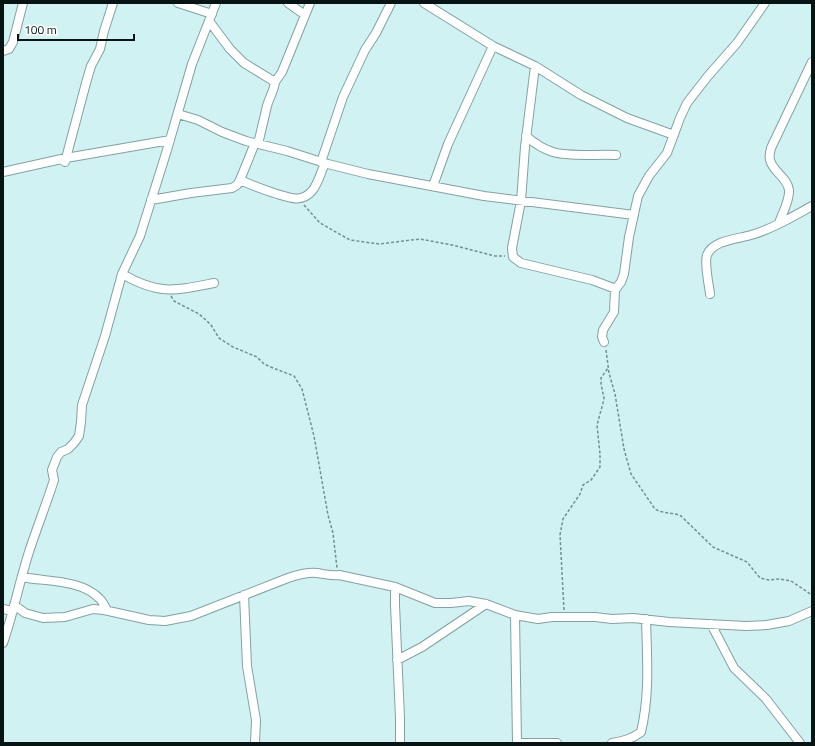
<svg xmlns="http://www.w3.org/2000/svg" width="815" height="746" font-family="'Titillium Web',sans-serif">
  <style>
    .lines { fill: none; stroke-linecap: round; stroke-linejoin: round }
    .minor-casing { stroke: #83a1a2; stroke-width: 10 }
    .path { stroke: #768e8e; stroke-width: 1.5; stroke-dasharray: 3 2; stroke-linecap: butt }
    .minor { stroke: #fff; stroke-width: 8 }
  </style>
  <rect width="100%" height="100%" fill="#d1f2f2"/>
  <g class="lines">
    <defs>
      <path id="minor" d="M178,3L212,14
        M288,3L305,15
        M424,3L493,46L535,66L581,95L627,118L674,135
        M209,21L230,49L244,63L275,82C274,91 269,98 267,106C264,119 261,131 258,144
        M3,51L9,49L13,42L23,3
        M535,66L525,147L521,201L512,248L513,257L521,263L592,280L616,289
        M275,82L282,72L310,3
        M178,114L198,120L222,132L246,141L287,151L328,164L368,174L484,196L634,215
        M526,136C534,143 543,149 553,152C569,157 598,154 616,155
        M65,162L86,83L91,66L100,49L104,31L113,3
        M321,162L343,97L365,50L376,33L391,3
        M3,172L66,158L170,140
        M240,180C251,185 262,189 274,193C287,197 301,204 312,191C318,184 321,172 325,163
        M433,186L448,144L493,46
        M151,200L191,193L232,188L237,185L240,180L255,143
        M779,223C782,214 790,200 789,190C787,177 773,172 770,160C769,157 770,152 771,148L812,62
        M122,274C159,295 174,291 214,283
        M710,294C709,284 704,264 707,255C713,240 738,239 751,235C772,229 792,217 812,206
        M604,342L602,337L603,330L614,312L615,290L621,282L624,274L629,237L638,196L649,176L667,153L680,118L687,103L708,76L737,43L765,3
        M22,577C47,582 81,579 100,599C103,602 105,607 107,610
        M395,587V605L400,718V743
        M244,595L247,666L256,720L255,743
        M14,605L25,613L43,618L65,617L93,609L104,610L149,620L165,621L191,616L288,578C297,575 307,572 317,573C324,574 331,576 339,575L395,587L435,603H451L469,601L486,604L515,615L538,619L552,617H595L612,619L633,618L669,622L746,626L767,625L789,621L812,611
        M3,609L13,611
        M515,615L517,743
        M711,624L734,668L766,699L800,743
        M3,643C13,614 19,584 28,555C36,530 46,505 54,480L52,470L57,457L61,452L68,449L74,443L79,436L81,422L82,405L105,336L122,274L140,236L167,150L192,64L216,3
        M397,660L422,647L486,604
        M517,743H557
        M612,743C623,741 632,739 641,732C650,695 647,657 646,619"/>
    </defs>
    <use href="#minor" class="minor-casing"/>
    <path class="path" d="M304,205L320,223L350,240L379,244L420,239L452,245L495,256H505
      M171,296L174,301L199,314L207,321L211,325L219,338L233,347L257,357L264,364L273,368L294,376L302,389L314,436L328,515L333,533L337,568
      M606,350L609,373L615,394L624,449L631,474L655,509C663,514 673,512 681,516L713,547L747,562L760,578L769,580L780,579L791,581L812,595
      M564,610L560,535L563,519L580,494L583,485L591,480L600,467V454L597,425L603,403L604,398L601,384V378L608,368"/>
    <use href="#minor" class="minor"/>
  </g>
  <rect width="815" height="746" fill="none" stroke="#081414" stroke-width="8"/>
  <path d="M18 34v6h116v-6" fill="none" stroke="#081414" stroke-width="2"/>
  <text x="24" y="34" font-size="12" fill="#081414" stroke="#ffffff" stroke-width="3" paint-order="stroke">100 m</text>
</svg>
